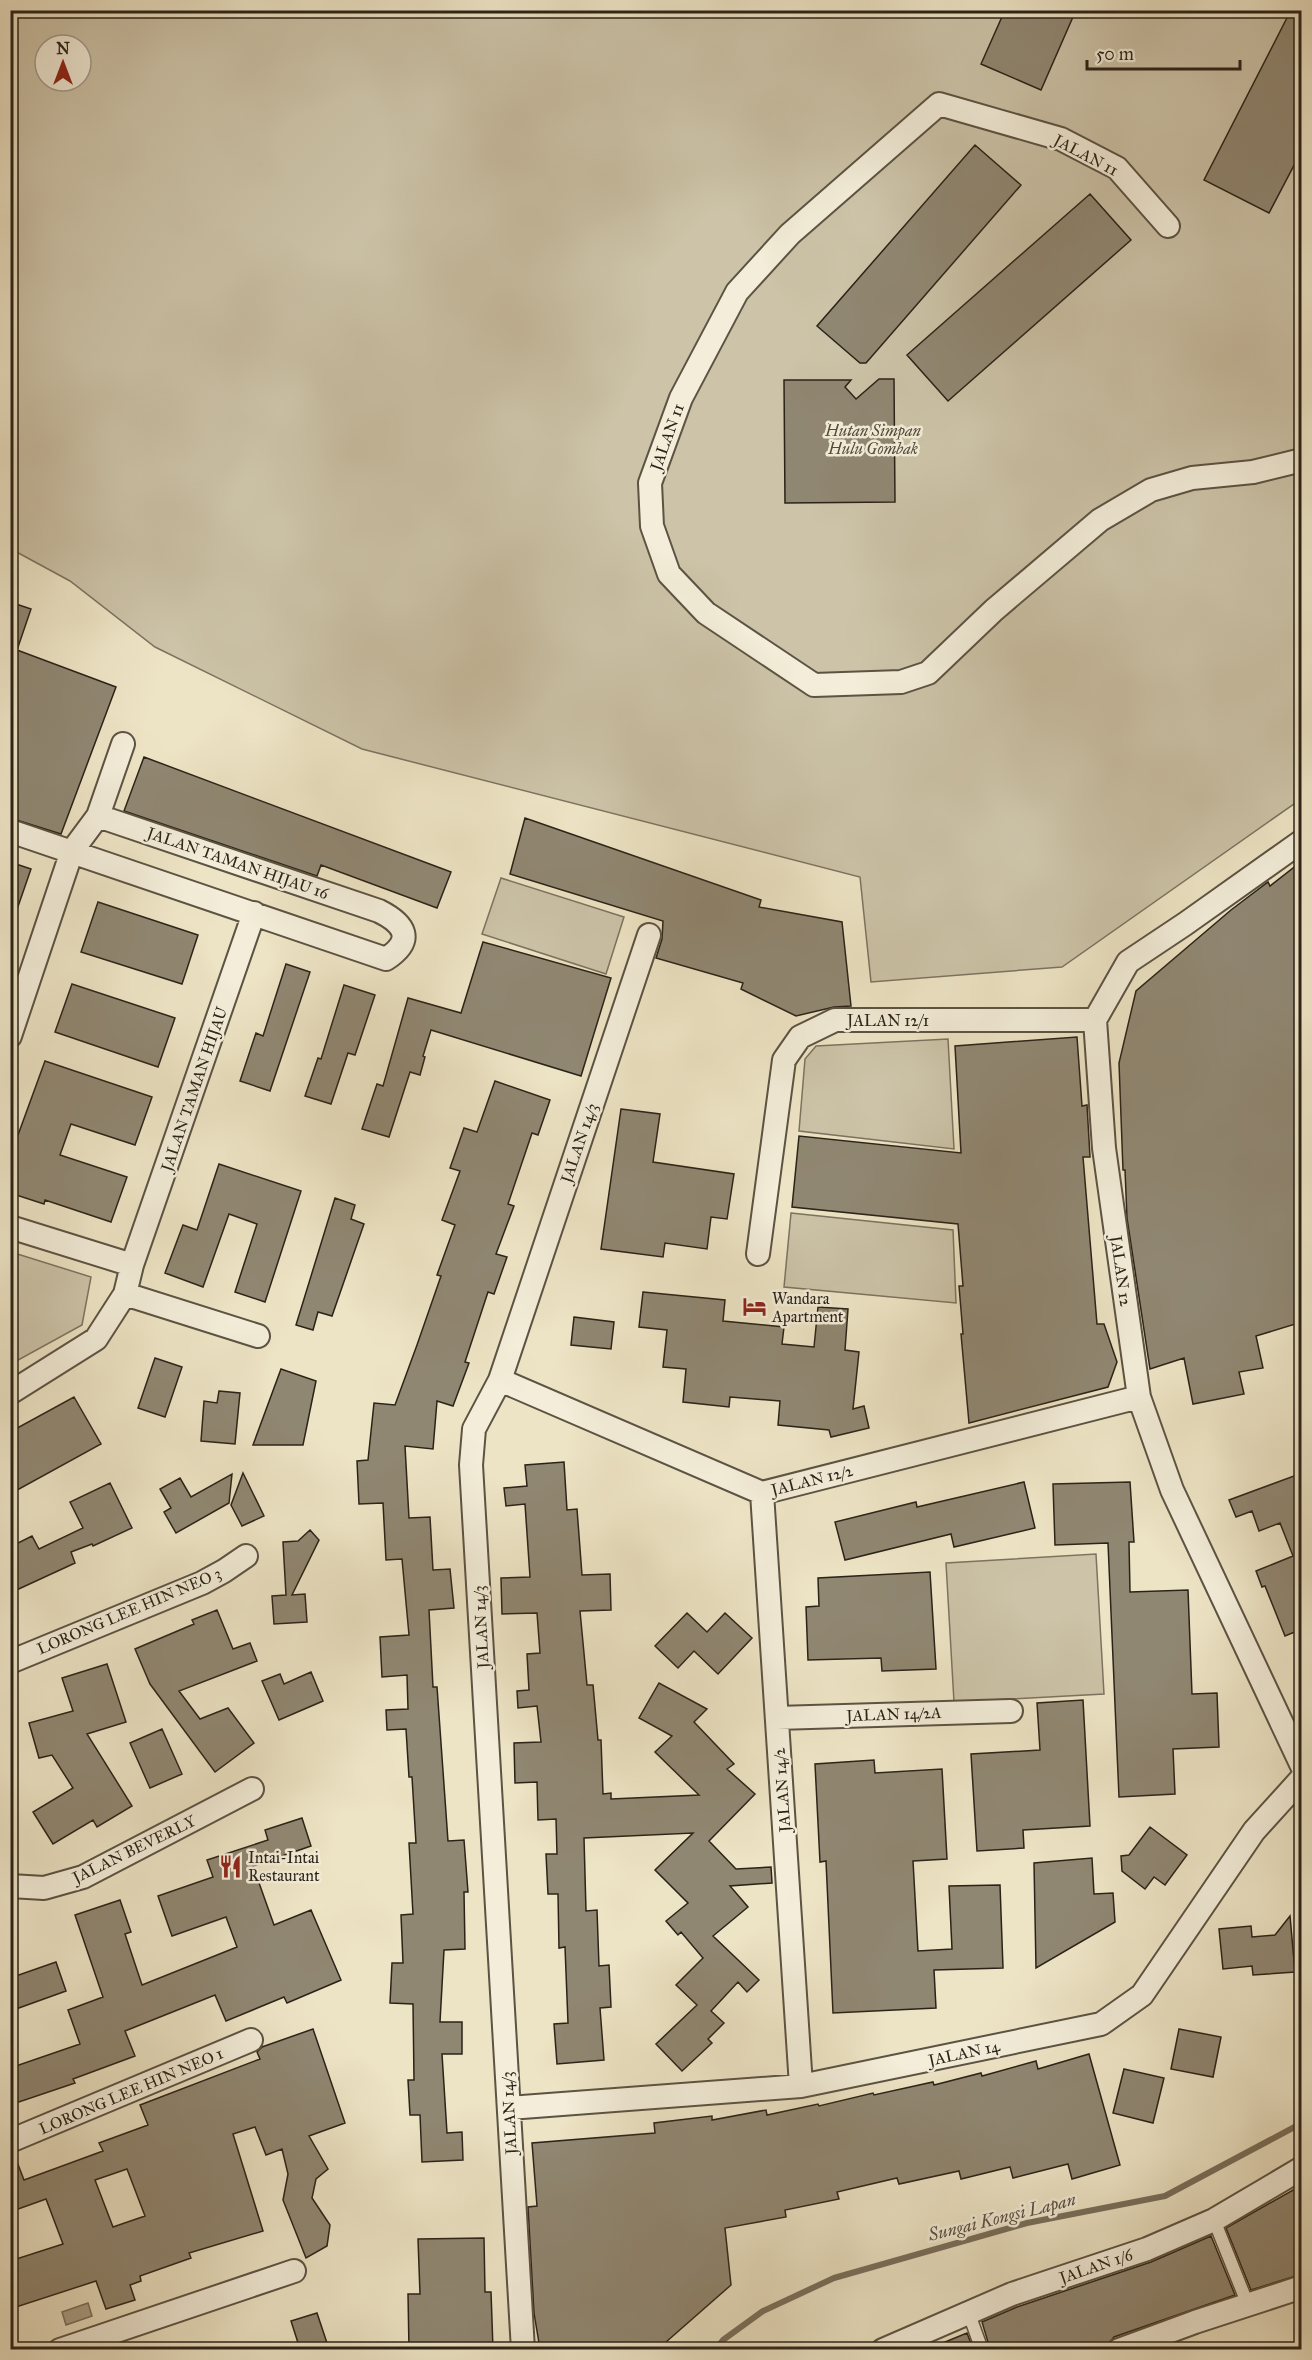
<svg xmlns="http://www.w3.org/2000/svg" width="1312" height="2360" font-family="'IM FELL Great Primer',serif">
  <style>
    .green { fill: #ccc3a8; stroke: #7c7360; stroke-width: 1.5; fill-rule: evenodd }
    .water { fill: #aba28a; stroke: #786f5c; stroke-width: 1.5 }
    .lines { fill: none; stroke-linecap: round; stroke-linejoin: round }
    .stream { stroke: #786f5c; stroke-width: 6 }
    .building { fill: #908772; stroke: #2b2318; stroke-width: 1.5; fill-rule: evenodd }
    .lane-casing { stroke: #5c5343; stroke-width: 15 }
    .street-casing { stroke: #5c5343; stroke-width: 26 }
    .lane { stroke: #f3edd9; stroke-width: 12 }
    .street { stroke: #f3edd9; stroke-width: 22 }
    .labels { text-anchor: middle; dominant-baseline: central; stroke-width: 5; stroke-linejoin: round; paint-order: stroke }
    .street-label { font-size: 16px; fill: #2b2318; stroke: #f3edd9 }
    .park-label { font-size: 16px; font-style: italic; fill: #534b3c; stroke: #f3edd9 }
    .poi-label { font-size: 16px; fill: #2b2318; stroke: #f3edd9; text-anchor: start }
    .water-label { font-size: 18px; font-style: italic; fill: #584f40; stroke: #f3edd9 }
  </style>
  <rect width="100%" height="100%" fill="#ede4c5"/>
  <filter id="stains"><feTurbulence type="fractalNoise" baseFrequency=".00333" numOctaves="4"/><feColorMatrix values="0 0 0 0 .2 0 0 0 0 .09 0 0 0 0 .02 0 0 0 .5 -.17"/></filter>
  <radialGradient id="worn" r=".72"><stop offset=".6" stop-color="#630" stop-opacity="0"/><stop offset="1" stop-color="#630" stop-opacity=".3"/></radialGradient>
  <path class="green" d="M10,11H1301V799L1062,967L871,982L860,877L362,749L155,647L70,581L11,549ZM45,45H81V81H45Z
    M501,878L624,917L606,974L482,934Z
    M948,1039L954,1149L799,1131L805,1059L816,1046Z
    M791,1213L953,1230L956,1303L784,1287Z
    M11,1252L91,1277L82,1325L11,1364Z
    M1096,1554L1104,1694L954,1702L946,1563Z"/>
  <path class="water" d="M88,2303L92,2316L66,2325L62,2312Z"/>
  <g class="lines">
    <path class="stream" d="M715,2350L723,2340L763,2311L834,2278L1027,2223L1165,2196L1302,2123"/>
  </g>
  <path class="building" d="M1005,10H1076L1041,90L981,64Z
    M1291,10H1302V150L1269,213L1204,180Z
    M975,145L1021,185L866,363H860L817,326Z
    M1090,194L1131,240L948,401L907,355Z
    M879,379H894L895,502L785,503L784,380H851L845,387L856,399Z
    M10,602L31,609L17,650L116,687L61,834L10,818Z
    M144,757L451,872L437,908L321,865L317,876L124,811Z
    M525,818L761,900L759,907L842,922L851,1006L834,1007L796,1016L741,989L743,983L656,958L662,939L663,921L510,874Z
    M1302,861V1322L1256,1336L1263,1368L1239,1372L1244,1394L1193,1404L1184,1358L1150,1369L1127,1218L1125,1170H1123L1119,1063L1136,991L1231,910L1268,882L1270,886Z
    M10,862L31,869L13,921L10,920Z
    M98,902L198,935L182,984L81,952Z
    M483,942L611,978L581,1076L431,1030L423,1056L425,1057L420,1075L410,1072L389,1137L362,1129L377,1084L383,1086L408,998L461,1013Z
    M286,964L310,972L270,1091L240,1081L256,1033L263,1036Z
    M72,984L175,1018L158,1067L55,1032Z
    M344,985L375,995L355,1055L348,1053L331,1104L305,1096L318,1058L321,1059Z
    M1077,1037L1082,1106L1087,1105L1090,1157H1083L1097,1324H1104L1117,1362L1108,1387L969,1423L961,1334H963L959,1286H963L958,1224L792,1207L799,1136L961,1153L955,1046Z
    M45,1061L152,1097L135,1145L71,1124L60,1155L127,1177L111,1222L45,1200L44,1204L10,1193V1157Z
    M495,1081L550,1100L538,1135L532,1133L508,1204L514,1206L496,1254L507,1257L494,1294L488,1292L465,1362L469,1363L453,1406L437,1401L433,1449L405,1446L409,1518L430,1517L433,1570L450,1569L454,1608L429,1610L433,1687H437L448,1841L464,1840L468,1892H464L465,1949L444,1950L440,2022H462V2054H442L447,2133L462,2132L463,2160L422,2162L420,2115H410L408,2080H414L413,2004L390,2003L392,1963H403L401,1915L413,1914L409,1843H416L412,1777H409L406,1729L387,1730L386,1710L408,1709L407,1675L382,1677L380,1637L409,1635L402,1559L386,1560L383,1503L359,1504L357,1461L368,1460L374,1403L395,1405L417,1345L441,1276L437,1275L455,1225L442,1220L460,1171L450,1168L464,1128L477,1132Z
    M621,1109L660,1114L653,1162L734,1174L727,1219L711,1217L707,1249L665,1243L663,1257L601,1249Z
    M219,1164L301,1191L265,1302L235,1292L257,1224L229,1214L203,1287L165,1273L183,1225L197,1230Z
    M335,1198L355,1205L351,1219L364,1224L332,1316L318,1312L313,1330L296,1325Z
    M643,1292L725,1300L723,1321L784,1327L782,1344L814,1347L818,1307L848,1309L845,1350L859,1352L853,1409L864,1406L869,1428L831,1437L829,1430L778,1425L780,1401L730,1397L729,1407L683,1402L686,1369L663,1367L667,1330L639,1327Z
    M574,1317L614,1322L611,1349L571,1345Z
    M155,1358L182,1367L165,1417L138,1408Z
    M281,1369L316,1381L303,1445H253Z
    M219,1391L240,1393L235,1444L201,1441L204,1401L217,1403Z
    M74,1397L101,1444L10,1494V1432Z
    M564,1462L567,1510L577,1509L582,1575L610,1574L611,1610L580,1611L587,1685H593L598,1740H601L603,1794L611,1793V1799L699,1795L655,1752L672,1736L639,1718L659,1683L707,1709L694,1722L734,1764L727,1769L755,1794L709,1841L736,1869L771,1867L772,1883L730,1886L748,1907L713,1936L759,1980L747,1992L738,1982L711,2011L724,2023L708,2039L712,2043L682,2071L656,2044L697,2005L676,1985L703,1958L681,1932L678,1935L666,1921L688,1903L655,1870L693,1833L584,1838L586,1911L597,1910L599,1966L609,1965L611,2007L600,2008L604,2060L557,2064L554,2024L568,2023L565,1947L559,1948L558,1894H548L546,1854H557L556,1819L538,1820L537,1782L515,1783L514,1743L541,1742L537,1706L518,1708L517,1691L529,1690L527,1654L540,1653L537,1613L502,1614L501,1578L530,1577L525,1504L506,1506L504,1488L527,1486L525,1465Z
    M243,1473L264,1516L242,1526L231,1505Z
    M1302,1473V1629L1285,1636L1265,1586L1262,1587L1256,1571L1293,1556L1280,1523L1259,1531L1252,1511L1236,1517L1229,1500Z
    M232,1474L229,1503L176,1533L164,1512L171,1508L160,1489L180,1478L191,1497Z
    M1024,1482L1035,1528L954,1547L951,1534L845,1560L835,1522L916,1502L917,1507Z
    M1130,1482L1134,1542H1129L1130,1592L1188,1590L1192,1694L1217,1693L1219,1747L1173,1749L1175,1794L1119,1797L1108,1543L1055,1545L1053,1484Z
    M110,1483L132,1528L93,1546L92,1544L71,1552L75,1563L10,1593V1547L32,1536L39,1549L83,1528L70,1502Z
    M310,1530L319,1540L292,1595L305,1594L307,1622L274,1624L272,1596L286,1595L283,1542L298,1541Z
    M930,1572L936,1669L882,1671L881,1658L808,1660L806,1607L819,1606L818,1578Z
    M217,1610L233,1649L250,1643L257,1661L179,1691L200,1719L228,1708L254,1743L215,1772L150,1684L135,1649L194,1624L192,1620Z
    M687,1613L707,1632L725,1613L752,1638L718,1674L694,1651L678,1668L655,1646Z
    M107,1664L126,1722L87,1734L132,1806L97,1827L93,1820L53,1844L33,1812L73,1788L52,1755L39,1758L29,1723L73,1711L62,1678Z
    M311,1672L323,1701L279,1720L262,1681L280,1674L284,1684Z
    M1083,1700L1090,1826L1023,1830L1024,1848L977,1851L971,1754L1040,1750L1037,1703Z
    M162,1729L182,1774L150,1788L130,1743Z
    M874,1760L875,1773L942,1769L947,1859L913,1861L918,1951L952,1949L949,1886L1000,1885L1003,1968L934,1970L936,2008L833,2013L826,1861L820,1862L815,1764Z
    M302,1818L311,1846L253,1866L274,1925L311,1910L341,1980L287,2003L284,1997L226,2021L215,1995L125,2031L135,2056L73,2079L75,2083L10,2105V2068L80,2044L68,2010L103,1997L75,1915L120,1900L131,1932L125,1934L142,1985L237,1947L226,1917L172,1936L158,1896L213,1877L207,1860L268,1840L265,1830Z
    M1150,1827L1187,1855L1165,1885L1154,1877L1145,1889L1122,1871L1121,1856L1129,1855Z
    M1092,1858L1094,1894L1113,1893L1115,1922L1036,1968L1034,1863Z
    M1290,1916L1295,1972L1253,1975L1252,1966L1223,1969L1219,1929L1251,1926L1252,1937L1275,1935Z
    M56,1962L66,1991L16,2009L10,1994V1978Z
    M313,2029L345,2123L309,2136L328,2169L316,2179L312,2198L330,2225L327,2246L306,2258L283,2200L288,2174L282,2149L266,2155L255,2127L233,2134L263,2231L189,2253L191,2258L140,2276L141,2281L130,2285L135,2300L106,2309L96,2281L10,2309V2261L63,2244L46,2199L10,2212V2154H14L24,2180L103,2151L99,2143L148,2125L140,2105L260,2059L257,2052L262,2047ZM127,2169L145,2216L113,2227L95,2180Z
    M1179,2029L1221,2037L1213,2077L1171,2069Z
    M1089,2054L1120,2165L1072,2179L1068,2164L1013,2178L1010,2167L961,2179L959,2171L899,2184L897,2178L837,2192L839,2199L785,2210L786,2217L725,2228L731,2285L658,2349H540L534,2313L528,2207L537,2206L532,2143L655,2133L654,2123L712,2116V2120L766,2110L767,2115L818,2104L819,2106L873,2093L874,2095L933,2082L934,2085L981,2073L982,2076L1036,2061L1038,2069Z
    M1124,2069L1164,2078L1153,2123L1113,2113Z
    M1302,2185V2274L1251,2290L1226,2228Z
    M1211,2236L1235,2295L1114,2337L1107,2346L1095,2349H990L982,2322L1017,2307L1151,2262Z
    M484,2238L485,2292H491L493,2349H409L408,2294H420L418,2239Z
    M317,2313L329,2349H300L291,2321Z
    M967,2333L973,2349H928Z"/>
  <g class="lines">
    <defs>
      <path id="lane" d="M1214,2220L1248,2305
        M969,2314L982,2350"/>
      <path id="street" d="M1168,226L1117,168L1061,139L939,104L790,234L737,292L681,398L650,483L652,526L669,574L706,613L814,685L901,682L928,673L994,610L1100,520L1151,490L1192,478L1253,472L1302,460
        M10,831L386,959C415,940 405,924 379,911L98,816
        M1302,841L1185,924L1128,962L1095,1020L1104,1148L1139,1397L1172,1490L1302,1766
        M10,1036L72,851L98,816L123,744
        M10,1227L132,1265
        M758,1254L784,1060L800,1037L835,1020H1095
        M125,1294L258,1336
        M500,1380L762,1493L1139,1397
        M10,1393L96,1339L125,1294L132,1265L254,913
        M762,1493L801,2086
        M10,1662L202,1583L224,1571L246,1556
        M777,1718L1011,1711
        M10,1886L44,1888L83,1877L252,1789
        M509,2108L801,2086L1101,2024L1142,1995L1254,1831L1302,1778
        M10,2141L251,2040
        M60,2350L294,2271
        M523,2350L471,1465L474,1429L500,1380L649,935
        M883,2350L1012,2294L1147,2249L1214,2220L1302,2168
        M1119,2350L1195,2322L1302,2287"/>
    </defs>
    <use href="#lane" class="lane-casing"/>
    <use href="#street" class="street-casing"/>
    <use href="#lane" class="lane"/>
    <use href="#street" class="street"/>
  </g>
  <defs>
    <symbol id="hotel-bare" viewBox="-9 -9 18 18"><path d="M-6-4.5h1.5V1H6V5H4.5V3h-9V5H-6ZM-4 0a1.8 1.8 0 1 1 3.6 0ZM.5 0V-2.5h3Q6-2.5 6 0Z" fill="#8f2418" stroke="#f3edd9" stroke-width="2.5" paint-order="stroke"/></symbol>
    <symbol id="restaurant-bare" viewBox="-9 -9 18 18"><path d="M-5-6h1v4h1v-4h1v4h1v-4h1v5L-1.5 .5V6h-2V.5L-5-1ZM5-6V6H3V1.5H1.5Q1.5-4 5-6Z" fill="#8f2418" stroke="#f3edd9" stroke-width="2.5" paint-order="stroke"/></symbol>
  </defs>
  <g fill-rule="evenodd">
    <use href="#hotel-bare" x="738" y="1290" width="33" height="33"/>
    <use href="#restaurant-bare" x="214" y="1850" width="33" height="33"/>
  </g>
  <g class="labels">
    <g class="street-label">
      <text transform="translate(1086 155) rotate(28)">JALAN 11</text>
      <text transform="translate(667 437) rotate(-70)">JALAN 11</text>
      <text transform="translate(238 863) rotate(19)">JALAN TAMAN HIJAU 16</text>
      <text x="888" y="1020">JALAN 12/1</text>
      <text transform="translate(194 1089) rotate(-71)">JALAN TAMAN HIJAU</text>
      <text transform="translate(579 1143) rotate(-71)">JALAN 14/3</text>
      <text transform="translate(1121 1271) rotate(82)">JALAN 12</text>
      <text transform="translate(812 1480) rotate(-14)">JALAN 12/2</text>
      <text transform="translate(129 1611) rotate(-23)">LORONG LEE HIN NEO 3</text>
      <text transform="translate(481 1627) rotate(-93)">JALAN 14/3</text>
      <text transform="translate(894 1714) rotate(-2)">JALAN 14/2A</text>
      <text transform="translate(782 1790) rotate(-94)">JALAN 14/2</text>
      <text transform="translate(134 1849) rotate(-26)">JALAN BEVERLY</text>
      <text transform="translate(964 2053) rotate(-12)">JALAN 14</text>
      <text transform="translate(131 2091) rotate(-23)">LORONG LEE HIN NEO 1</text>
      <text transform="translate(509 2113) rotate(-93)">JALAN 14/3</text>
      <text transform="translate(1096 2266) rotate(-19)">JALAN 1/6</text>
    </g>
    <g class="park-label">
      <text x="873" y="430">Hutan Simpan<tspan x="873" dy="18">Hulu Gombak</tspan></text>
    </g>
    <g class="poi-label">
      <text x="772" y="1298">Wandara<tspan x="772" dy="18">Apartment</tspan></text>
      <text x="248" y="1857">Intai-Intai<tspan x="248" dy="18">Restaurant</tspan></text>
    </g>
    <g class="water-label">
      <text transform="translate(1002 2217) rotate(-14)">Sungai Kongsi Lapan</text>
    </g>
  </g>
  <rect width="1312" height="2360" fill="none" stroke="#ede4c5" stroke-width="36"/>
  <rect x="12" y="12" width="1288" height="2336" fill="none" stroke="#2b2318" stroke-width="3"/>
  <rect x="18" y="18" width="1276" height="2324" fill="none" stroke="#2b2318" stroke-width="1.5"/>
  <g transform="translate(63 63)"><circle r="28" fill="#f3edd9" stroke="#a39c8c" stroke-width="1.5"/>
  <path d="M0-4.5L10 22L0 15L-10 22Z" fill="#8f2418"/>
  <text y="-9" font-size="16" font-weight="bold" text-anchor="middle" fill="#2b2318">N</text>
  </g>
  <path d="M1087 60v9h153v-9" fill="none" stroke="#2b2318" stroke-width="3"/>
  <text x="1096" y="60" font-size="18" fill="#2b2318" stroke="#f3edd9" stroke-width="4.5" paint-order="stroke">50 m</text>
  <rect width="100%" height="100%" filter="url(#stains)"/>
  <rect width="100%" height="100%" fill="url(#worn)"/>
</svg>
